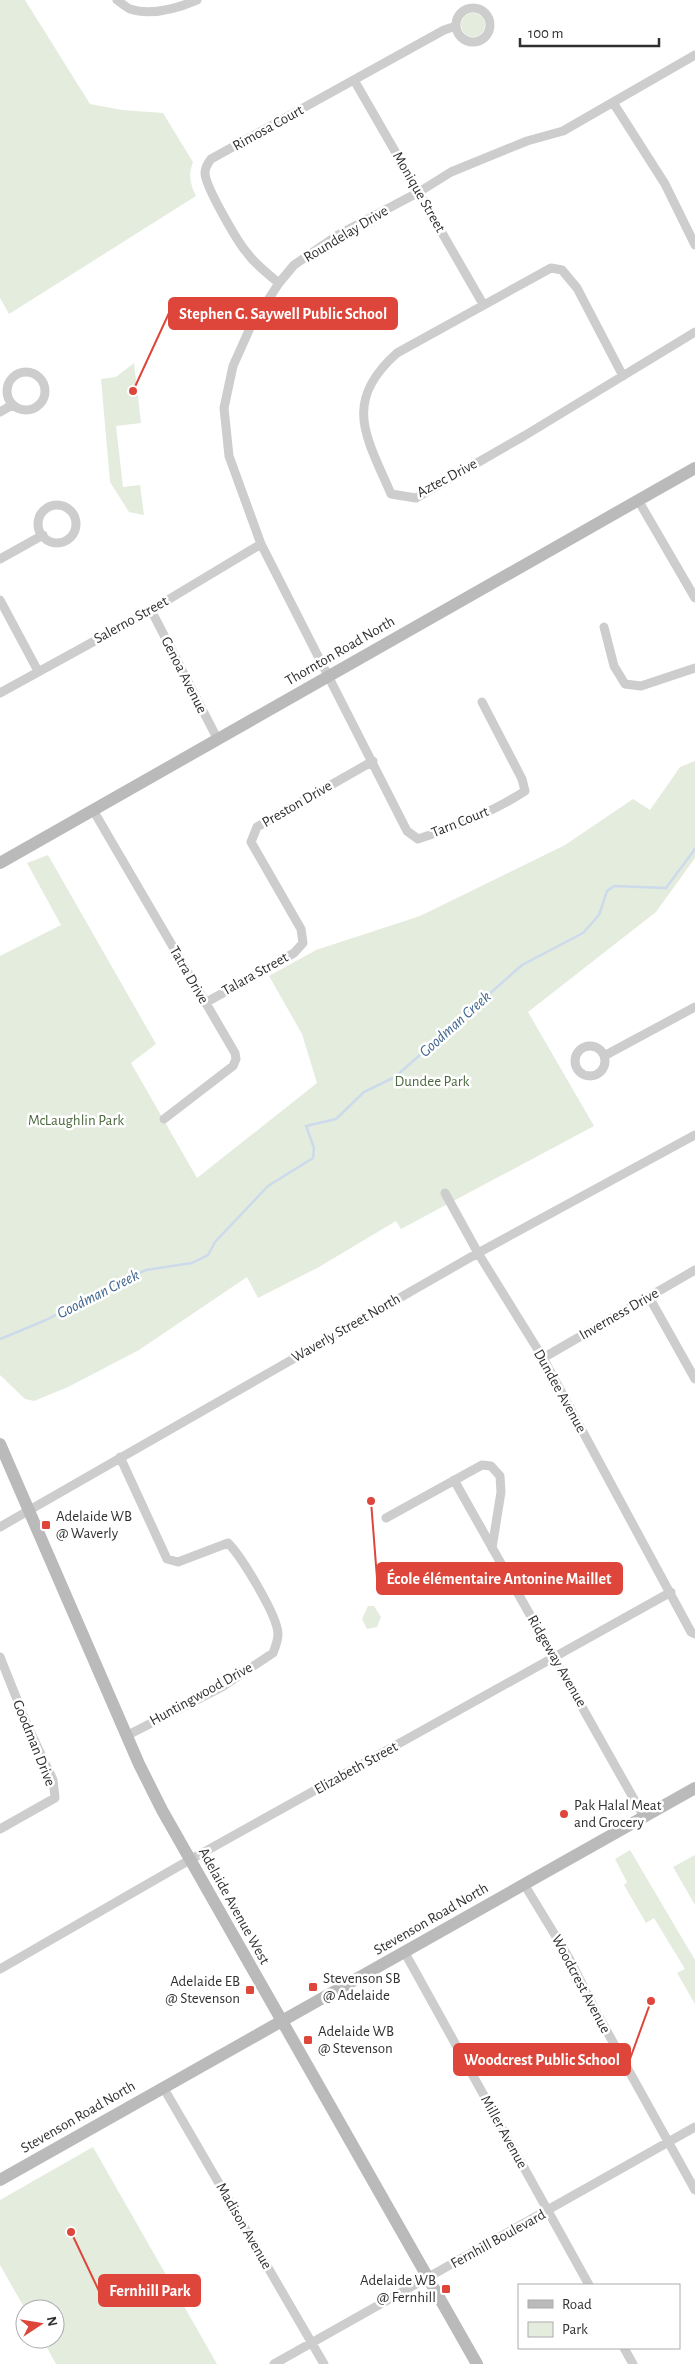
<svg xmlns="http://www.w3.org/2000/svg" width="695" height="2364" font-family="'Alegreya Sans',sans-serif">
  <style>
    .green { fill: #e4ecde }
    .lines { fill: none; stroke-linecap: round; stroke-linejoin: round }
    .stream { stroke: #ccdaeb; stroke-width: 2.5 }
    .minor { stroke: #cdcdcd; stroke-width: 9 }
    .secondary { stroke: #bababa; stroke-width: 12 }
    .poi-dot { fill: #de453b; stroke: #fff; stroke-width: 2 }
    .labels { text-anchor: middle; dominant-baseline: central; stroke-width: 5; stroke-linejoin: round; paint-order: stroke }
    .street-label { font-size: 15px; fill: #303030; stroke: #fff }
    .park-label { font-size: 15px; fill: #4d6a3f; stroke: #fff }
    .poi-label { font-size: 15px; fill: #303030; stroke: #fff; text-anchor: start }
    .water-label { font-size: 16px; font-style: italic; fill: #41668f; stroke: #fff }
    .leader { fill: none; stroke: #de453b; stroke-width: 2 }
    .callout-dot { fill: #de453b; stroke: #fff; stroke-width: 2 }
    .callout { fill: #de453b; stroke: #de453b; stroke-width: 2 }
    .callout-label { font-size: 16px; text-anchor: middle; font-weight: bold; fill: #fff }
  </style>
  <rect width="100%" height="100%" fill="#fff"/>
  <path class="green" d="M0,0H25L90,104L122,110L163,113L193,162C188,175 190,184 196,196L9,314L0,298Z
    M461 25a12 12 0 1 1 24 0a12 12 0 1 1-24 0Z
    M134,363L141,423L116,426L123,487L140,485L144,515L129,512L110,482L101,379L116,377Z
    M695,761V858L656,912L528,1012L594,1126L401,1229L396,1221L319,1267L258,1298L247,1277L139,1350L68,1387L34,1401L25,1399L0,1375V956L61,925L27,863L48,855L156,1044L131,1063L197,1178L317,1083L302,1034L269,976L316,950L420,916L565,845L633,799L650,810L680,767Z
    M368,1606H374L381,1617L377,1627L367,1629L362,1619Z
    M630,1850L695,1960V2004L677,1973L685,1969L654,1918L646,1923L624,1885L627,1882L615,1859Z
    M695,1855V1905L673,1867Z
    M93,2147L217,2364H56L42,2339H55V2309H25L0,2265V2200Z"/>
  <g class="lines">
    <path class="stream" d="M0,1339L46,1320L114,1284L146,1270L192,1263L208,1255L215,1242L268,1186L313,1158L314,1148L306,1126L336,1119L364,1092L395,1077L522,965L583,933L599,915L607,891L614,886L666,888L695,849"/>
    <path class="minor" d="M117,0C121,3 126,7 130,9C151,16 178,8 197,0
      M456 25a17 17 0 1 1 34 0a17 17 0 1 1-34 0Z
      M354,80L483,304
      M614,104L665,184L695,245
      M279,283C268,274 256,265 248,254C238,243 205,186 205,173C205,168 208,163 211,159L444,30L456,26
      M7 391a19 19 0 1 1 38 0a19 19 0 1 1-38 0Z
      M623,376L577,288L562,270L551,268L397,353C342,402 366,436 391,494L416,498L524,436L695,332
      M0,412L12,405
      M638,500L695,598
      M38 524a19 19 0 1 1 38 0a19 19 0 1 1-38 0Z
      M0,559L43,535
      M0,600L38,671
      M151,610L218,740
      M604,627L614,666L625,684L641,686L695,668
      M0,693L151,610L261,544
      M482,702L522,779L525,791C493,812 455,827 418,839L407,831L261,544L229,456L224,408L233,366L250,328L279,283L294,265L338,235L419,192L451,172L527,141L563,131L695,55
      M93,810L235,1053L236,1059L233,1066L164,1119
      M205,1003L294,953L303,943L301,929L251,842L257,827L373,761
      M575 1061a15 15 0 1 1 30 0a15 15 0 1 1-30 0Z
      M604,1056L695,1007
      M445,1193L478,1253L543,1358L691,1632L695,1634
      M649,1297L695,1379
      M543,1358L695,1270
      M120,1457L167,1559L178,1562L228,1543C241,1556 278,1616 278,1634C278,1640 275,1648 273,1653L222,1687L126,1736
      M454,1480L644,1817
      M386,1518L482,1465L491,1466L500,1476L501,1492L492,1548
      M0,1527L478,1253L695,1135
      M0,1657L28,1727L53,1780L55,1798L0,1829
      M524,1884L569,1958L599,2017L695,2190
      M405,1953L589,2285
      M0,1969L179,1866L671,1592
      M163,2087L324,2364
      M624,2348L633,2364
      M274,2364L695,2127"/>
    <path class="secondary" d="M0,863L695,468
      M0,1444L139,1764L162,1810L477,2364
      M0,2180L695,1788"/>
  </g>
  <g class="poi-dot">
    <rect x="41" y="1520" width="10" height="10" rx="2.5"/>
    <circle cx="564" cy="1814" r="5"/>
    <rect x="308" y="1982" width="10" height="10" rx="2.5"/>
    <rect x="245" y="1985" width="10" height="10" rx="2.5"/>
    <rect x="303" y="2035" width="10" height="10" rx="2.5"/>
    <rect x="441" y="2284" width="10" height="10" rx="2.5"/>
  </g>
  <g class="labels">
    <g class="street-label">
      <text transform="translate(268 128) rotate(-29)">Rimosa Court</text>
      <text transform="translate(419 192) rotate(60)">Monique Street</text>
      <text transform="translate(346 234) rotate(-31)">Roundelay Drive</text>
      <text transform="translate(447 478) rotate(-28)">Aztec Drive</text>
      <text transform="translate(131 620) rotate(-29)">Salerno Street</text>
      <text transform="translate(340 651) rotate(-30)">Thornton Road North</text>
      <text transform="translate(184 675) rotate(63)">Genoa Avenue</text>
      <text transform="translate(297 804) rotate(-30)">Preston Drive</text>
      <text transform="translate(460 822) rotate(-22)">Tarn Court</text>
      <text transform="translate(255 974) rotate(-29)">Talara Street</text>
      <text transform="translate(189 975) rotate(60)">Tatra Drive</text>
      <text transform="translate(619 1314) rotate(-30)">Inverness Drive</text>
      <text transform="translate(346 1328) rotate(-30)">Waverly Street North</text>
      <text transform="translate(560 1391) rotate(61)">Dundee Avenue</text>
      <text transform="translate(557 1661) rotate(60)">Ridgeway Avenue</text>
      <text transform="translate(201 1694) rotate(-29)">Huntingwood Drive</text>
      <text transform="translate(34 1743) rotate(68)">Goodman Drive</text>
      <text transform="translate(356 1768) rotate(-29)">Elizabeth Street</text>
      <text transform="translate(234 1906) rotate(61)">Adelaide Avenue West</text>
      <text transform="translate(431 1919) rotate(-30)">Stevenson Road North</text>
      <text transform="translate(581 1984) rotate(62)">Woodcrest Avenue</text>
      <text transform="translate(78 2117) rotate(-30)">Stevenson Road North</text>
      <text transform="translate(504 2132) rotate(61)">Miller Avenue</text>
      <text transform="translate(244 2226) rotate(60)">Madison Avenue</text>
      <text transform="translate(498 2239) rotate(-29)">Fernhill Boulevard</text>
    </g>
    <g class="park-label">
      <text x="432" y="1081">Dundee Park</text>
      <text x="76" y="1120">McLaughlin Park</text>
    </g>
    <g class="poi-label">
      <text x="56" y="1516">Adelaide WB<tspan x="56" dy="17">@ Waverly</tspan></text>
      <text x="574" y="1805">Pak Halal Meat<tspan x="574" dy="17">and Grocery</tspan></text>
      <text x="323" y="1978">Stevenson SB<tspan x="323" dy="17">@ Adelaide</tspan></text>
      <text x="240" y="1981" text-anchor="end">Adelaide EB<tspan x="240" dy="17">@ Stevenson</tspan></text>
      <text x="318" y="2031">Adelaide WB<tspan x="318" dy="17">@ Stevenson</tspan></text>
      <text x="436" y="2280" text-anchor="end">Adelaide WB<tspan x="436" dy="17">@ Fernhill</tspan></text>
    </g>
    <g class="water-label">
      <text transform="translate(455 1024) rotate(-42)">Goodman Creek</text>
      <text transform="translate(98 1294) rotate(-27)">Goodman Creek</text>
    </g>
  </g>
  <path class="leader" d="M133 391L169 313M371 1501L377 1578M651 2001L630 2059M71 2232L99 2291"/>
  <g class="callout-dot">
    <circle cx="133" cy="391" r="5"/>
    <circle cx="371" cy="1501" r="5"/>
    <circle cx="651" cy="2001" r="5"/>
    <circle cx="71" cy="2232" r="5"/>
  </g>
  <g class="callout">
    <rect x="169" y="298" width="228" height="31" rx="5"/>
    <rect x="377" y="1563" width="245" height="31" rx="5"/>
    <rect x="454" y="2044" width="176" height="31" rx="5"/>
    <rect x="99" y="2275" width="101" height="31" rx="5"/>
  </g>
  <g class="callout-label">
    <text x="283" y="319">Stephen G. Saywell Public School</text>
    <text x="499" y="1584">École élémentaire Antonine Maillet</text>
    <text x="542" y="2065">Woodcrest Public School</text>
    <text x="150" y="2296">Fernhill Park</text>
  </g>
  <rect x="518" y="2284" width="162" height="65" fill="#ffffff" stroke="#acacac"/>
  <rect x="528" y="2300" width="25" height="8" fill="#bababa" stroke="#acacac"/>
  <text x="562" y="2309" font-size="15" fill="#303030">Road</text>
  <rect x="528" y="2322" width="25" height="15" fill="#e4ecde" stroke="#acacac"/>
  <text x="562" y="2334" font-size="15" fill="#303030">Park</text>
  <g transform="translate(40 2324) rotate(78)"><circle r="24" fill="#ffffff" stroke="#acacac"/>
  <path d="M0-4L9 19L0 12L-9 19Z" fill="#de453b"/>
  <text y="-8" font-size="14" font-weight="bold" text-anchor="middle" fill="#303030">N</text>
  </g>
  <path d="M520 38v8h139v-8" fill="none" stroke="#303030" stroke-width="2.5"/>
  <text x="528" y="38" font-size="15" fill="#303030" stroke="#ffffff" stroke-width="4" paint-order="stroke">100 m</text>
</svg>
